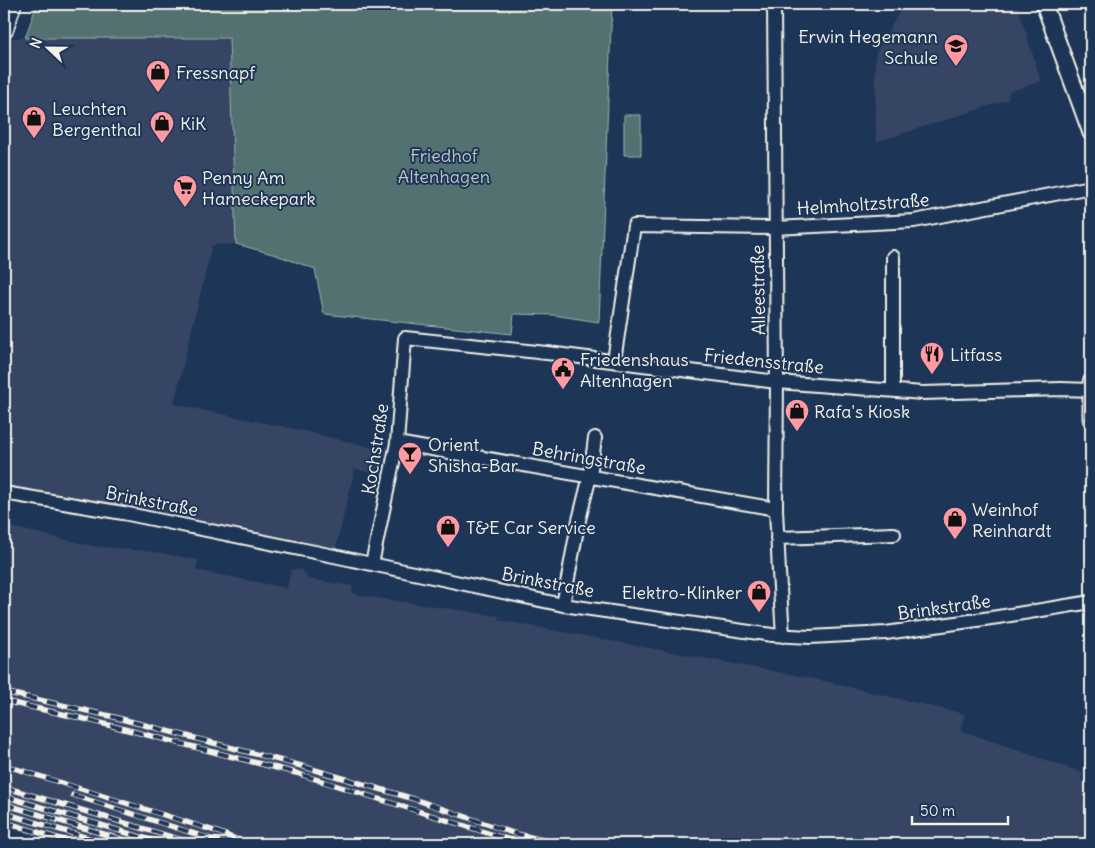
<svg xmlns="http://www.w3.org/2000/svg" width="1095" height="848" font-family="Delius,sans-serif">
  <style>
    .built { fill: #344464 }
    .green { fill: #527171; stroke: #a3b1ac }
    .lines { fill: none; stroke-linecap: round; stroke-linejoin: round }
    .minor-casing { stroke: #f4f1e8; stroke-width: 16 }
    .tertiary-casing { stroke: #f4f1e8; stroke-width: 19 }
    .secondary-casing { stroke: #f4f1e8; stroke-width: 21 }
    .minor { stroke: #1d3557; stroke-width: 12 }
    .tertiary { stroke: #1d3557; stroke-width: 15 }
    .secondary { stroke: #1d3557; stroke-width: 18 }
    .rail-casing { stroke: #f4f1e8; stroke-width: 5.5 }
    .rail { stroke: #1d3557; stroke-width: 4; stroke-dasharray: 11; stroke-linecap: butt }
    .labels { text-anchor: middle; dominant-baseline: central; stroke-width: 4; stroke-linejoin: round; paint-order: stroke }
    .poi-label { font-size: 18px; fill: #f4f1e8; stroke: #1d3557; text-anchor: start }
    .park-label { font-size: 18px; fill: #bbc4be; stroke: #1d3557 }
    .street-label { font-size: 18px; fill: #f4f1e8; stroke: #1d3557 }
  </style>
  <rect width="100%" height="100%" fill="#1d3557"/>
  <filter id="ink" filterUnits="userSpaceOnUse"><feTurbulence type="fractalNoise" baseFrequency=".02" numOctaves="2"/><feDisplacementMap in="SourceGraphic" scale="10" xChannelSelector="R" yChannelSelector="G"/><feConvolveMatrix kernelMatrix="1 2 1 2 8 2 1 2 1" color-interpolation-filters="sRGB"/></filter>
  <g filter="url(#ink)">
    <path class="built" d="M904,4H1017L1041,81L1009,92L1008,100L876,142L875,54Z
      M4,38H229L236,244L212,245L174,404L304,431L386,451L379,475L355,469L334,556L4,492Z
      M4,525L92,546L156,552L198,560L196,570L287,588L291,569L302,570L308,579L353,586L352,593L358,595L499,616V620L811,678L965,714L960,730L1083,773L1081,780H1091V844H61L4,827Z"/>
    <path class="green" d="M37,4H612L599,322L553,315L514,314L512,334L324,314L315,269L276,255L236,244L229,38H25Z
      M624,115H641V155H624Z"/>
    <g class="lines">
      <defs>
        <path id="minor" d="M774,4L777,382L776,509L779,572L783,636
          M893,257V390
          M614,361L634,226L775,228L914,221L1091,187
          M397,443L776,509
          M4,493L123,513L334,556L563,605L772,635L810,637L886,633L998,617L1091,602
          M777,538L894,534
          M372,564L397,443L405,338L556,354L777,382L923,393L1061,389L1091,390
          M563,605L578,524L590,476L595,438"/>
        <path id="tertiary" d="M1044,4L1091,133
          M1091,382V419"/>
        <path id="secondary" d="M4,29L12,4"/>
      </defs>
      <use href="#minor" class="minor-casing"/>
      <use href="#tertiary" class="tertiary-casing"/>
      <use href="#secondary" class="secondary-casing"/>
      <use href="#minor" class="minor"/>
      <use href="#tertiary" class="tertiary"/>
      <use href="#secondary" class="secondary"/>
      <defs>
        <path id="rail" d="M4,692L110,716L298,765L414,799L513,833L560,844
          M4,701L89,720L296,773L523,844
          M4,765L215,831L249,844
          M4,787L195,844
          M73,795L227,844
          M4,796L164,844
          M4,804L137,844
          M4,813L108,844
          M4,822L77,844"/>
      </defs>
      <use href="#rail" class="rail-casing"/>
      <use href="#rail" class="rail"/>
    </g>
  </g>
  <defs>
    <symbol id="school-pin" viewBox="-11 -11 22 30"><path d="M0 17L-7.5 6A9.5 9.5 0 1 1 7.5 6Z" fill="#ff9aa2" stroke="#1d3557"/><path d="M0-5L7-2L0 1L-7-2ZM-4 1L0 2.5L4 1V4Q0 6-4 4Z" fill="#111"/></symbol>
    <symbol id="shop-pin" viewBox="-11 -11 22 30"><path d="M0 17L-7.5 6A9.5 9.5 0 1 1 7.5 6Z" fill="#ff9aa2" stroke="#1d3557"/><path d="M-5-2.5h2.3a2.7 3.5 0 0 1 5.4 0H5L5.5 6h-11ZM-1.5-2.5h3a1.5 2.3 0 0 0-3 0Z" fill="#111"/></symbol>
    <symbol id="supermarket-pin" viewBox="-11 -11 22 30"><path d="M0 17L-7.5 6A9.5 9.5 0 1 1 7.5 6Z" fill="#ff9aa2" stroke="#1d3557"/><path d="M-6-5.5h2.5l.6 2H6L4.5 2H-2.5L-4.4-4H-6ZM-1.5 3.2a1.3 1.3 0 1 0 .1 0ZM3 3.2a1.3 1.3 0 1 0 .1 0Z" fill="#111"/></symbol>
    <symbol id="restaurant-pin" viewBox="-11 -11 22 30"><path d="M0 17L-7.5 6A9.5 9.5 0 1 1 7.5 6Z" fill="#ff9aa2" stroke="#1d3557"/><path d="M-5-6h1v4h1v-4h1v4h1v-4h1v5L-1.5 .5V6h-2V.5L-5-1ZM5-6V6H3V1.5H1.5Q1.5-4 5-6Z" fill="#111"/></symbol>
    <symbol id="civic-pin" viewBox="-11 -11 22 30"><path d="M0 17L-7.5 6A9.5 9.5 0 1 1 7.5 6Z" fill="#ff9aa2" stroke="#1d3557"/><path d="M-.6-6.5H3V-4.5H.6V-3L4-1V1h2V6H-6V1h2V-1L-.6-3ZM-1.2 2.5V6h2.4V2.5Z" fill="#111"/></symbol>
    <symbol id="bar-pin" viewBox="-11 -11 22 30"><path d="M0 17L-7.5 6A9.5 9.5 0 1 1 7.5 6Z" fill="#ff9aa2" stroke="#1d3557"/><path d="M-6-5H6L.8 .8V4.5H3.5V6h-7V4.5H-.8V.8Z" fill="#111"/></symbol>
  </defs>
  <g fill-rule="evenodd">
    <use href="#school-pin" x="942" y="32" width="28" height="38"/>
    <use href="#shop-pin" x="144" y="58" width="28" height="38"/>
    <use href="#shop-pin" x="20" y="104" width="28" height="38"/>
    <use href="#shop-pin" x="148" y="109" width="28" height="38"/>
    <use href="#supermarket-pin" x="171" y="173" width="28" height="38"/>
    <use href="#restaurant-pin" x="918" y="340" width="28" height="38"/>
    <use href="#civic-pin" x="549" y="355" width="28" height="38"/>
    <use href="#shop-pin" x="783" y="397" width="28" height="38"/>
    <use href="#bar-pin" x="396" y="440" width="28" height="38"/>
    <use href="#shop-pin" x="941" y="505" width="28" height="38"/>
    <use href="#shop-pin" x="434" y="513" width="28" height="38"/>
    <use href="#shop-pin" x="745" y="578" width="28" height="38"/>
  </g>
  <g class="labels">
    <g class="poi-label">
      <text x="938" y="36" text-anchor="end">Erwin Hegemann<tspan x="938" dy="21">Schule</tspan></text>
      <text x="176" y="72">Fressnapf</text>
      <text x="52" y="108">Leuchten<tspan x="52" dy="21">Bergenthal</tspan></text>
      <text x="180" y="123">KiK</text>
      <text x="202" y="177">Penny Am<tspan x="202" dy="21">Hameckepark</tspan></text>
      <text x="950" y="354">Litfass</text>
      <text x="580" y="359">Friedenshaus<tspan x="580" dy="21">Altenhagen</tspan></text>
      <text x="814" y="411">Rafa's Kiosk</text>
      <text x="428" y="444">Orient<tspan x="428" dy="21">Shisha-Bar</tspan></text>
      <text x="972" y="509">Weinhof<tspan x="972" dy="21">Reinhardt</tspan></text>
      <text x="466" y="527">T&amp;E Car Service</text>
      <text x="742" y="592" text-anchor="end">Elektro-Klinker</text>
    </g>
    <g class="park-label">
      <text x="444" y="155">Friedhof<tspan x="444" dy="21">Altenhagen</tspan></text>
    </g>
    <g class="street-label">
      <text transform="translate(863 204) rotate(-4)">Helmholtzstraße</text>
      <text transform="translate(758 290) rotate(-91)">Alleestraße</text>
      <text transform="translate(764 361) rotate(6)">Friedensstraße</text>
      <text transform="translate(375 449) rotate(-81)">Kochstraße</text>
      <text transform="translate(589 458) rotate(10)">Behringstraße</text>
      <text transform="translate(152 501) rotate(11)">Brinkstraße</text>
      <text transform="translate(548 582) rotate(11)">Brinkstraße</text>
      <text transform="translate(944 607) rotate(-8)">Brinkstraße</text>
    </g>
  </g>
  <rect width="1095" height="848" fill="none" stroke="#1d3557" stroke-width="20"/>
  <rect x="10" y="10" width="1075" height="828" fill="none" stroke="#f4f1e8" stroke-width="2" filter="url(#ink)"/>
  <g transform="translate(48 48) rotate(292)" stroke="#1d3557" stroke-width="4" paint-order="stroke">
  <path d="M0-4L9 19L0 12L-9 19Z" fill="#f4f1e8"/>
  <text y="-8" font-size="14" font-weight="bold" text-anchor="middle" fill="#f4f1e8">N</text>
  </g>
  <path d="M912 816v8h96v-8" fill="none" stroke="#f4f1e8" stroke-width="2.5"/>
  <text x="920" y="816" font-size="15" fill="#f4f1e8" stroke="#1d3557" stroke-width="4" paint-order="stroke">50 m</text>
</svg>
